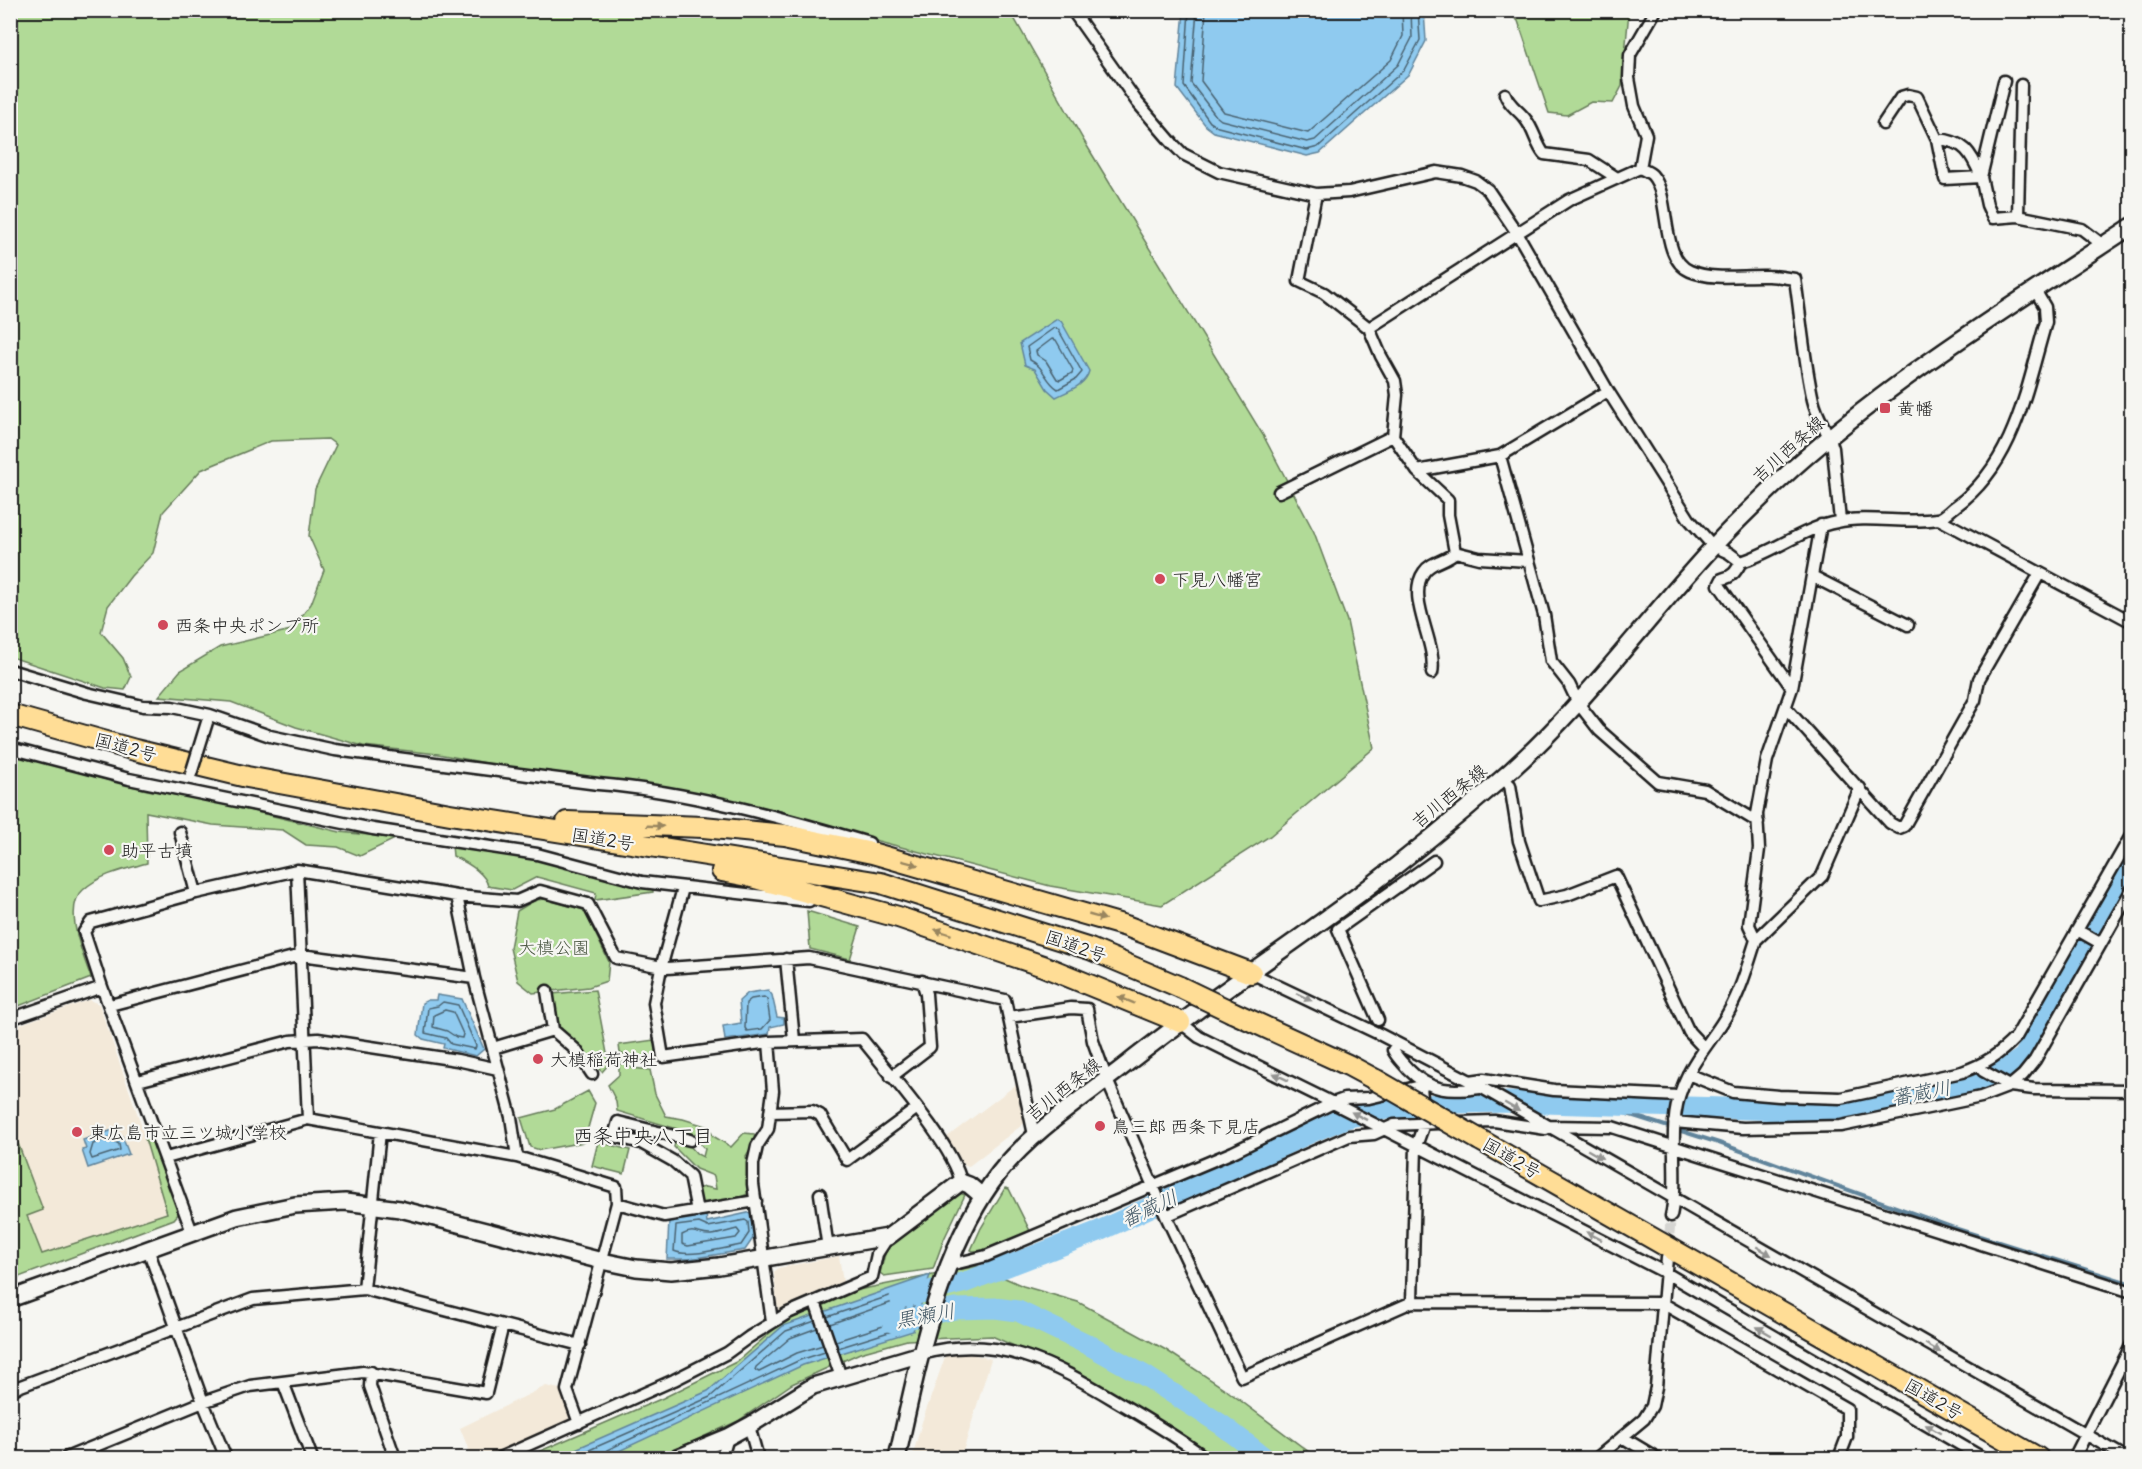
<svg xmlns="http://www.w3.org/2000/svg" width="2142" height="1469" font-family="Delius,'Klee One',sans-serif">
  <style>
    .built { fill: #f3e9d9 }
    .green { fill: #b1da97; stroke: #667b5a; stroke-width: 1.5 }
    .water { fill: #8fcaef; stroke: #61849b; stroke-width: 1.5 }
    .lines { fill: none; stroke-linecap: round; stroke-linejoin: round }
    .shore { stroke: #4a6270; stroke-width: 1.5 }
    .stream { stroke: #61849b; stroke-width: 4 }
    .river { stroke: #8fcaef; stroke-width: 21 }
    .street-tunnel { stroke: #d5d5d2; stroke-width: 10; stroke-dasharray: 10 5; stroke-linecap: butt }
    .street-casing { stroke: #1c1c1c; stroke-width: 15 }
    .secondary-casing { stroke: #1c1c1c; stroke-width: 20 }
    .highway-casing { stroke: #1c1c1c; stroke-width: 24 }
    .street { stroke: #f6f6f2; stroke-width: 10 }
    .secondary { stroke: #f6f6f2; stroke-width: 15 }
    .highway { stroke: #ffdd96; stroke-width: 20 }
    .street-bridge-casing { stroke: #1c1c1c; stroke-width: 15; stroke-linecap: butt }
    .highway-bridge-casing { stroke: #1c1c1c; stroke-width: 24; stroke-linecap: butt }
    .street-bridge { stroke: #f6f6f2; stroke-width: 10 }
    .highway-bridge { stroke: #ffdd96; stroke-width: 20 }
    .oneway { fill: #99865f }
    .oneway2 { fill: #949492 }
    .poi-dot { fill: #d1495b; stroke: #f6f6f2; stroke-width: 2 }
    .labels { text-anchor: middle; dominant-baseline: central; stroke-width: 4.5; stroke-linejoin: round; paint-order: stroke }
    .poi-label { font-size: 18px; fill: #1c1c1c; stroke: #f6f6f2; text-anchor: start }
    .street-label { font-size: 18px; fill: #1c1c1c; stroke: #f6f6f2 }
    .park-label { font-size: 18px; fill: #495541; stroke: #f6f6f2 }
    .water-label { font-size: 20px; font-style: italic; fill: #445966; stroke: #f6f6f2 }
    .neighbourhood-label { font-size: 20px; fill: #1c1c1c; stroke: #f6f6f2 }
  </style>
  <rect width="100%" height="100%" fill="#f6f6f2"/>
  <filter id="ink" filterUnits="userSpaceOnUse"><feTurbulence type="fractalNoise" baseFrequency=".0167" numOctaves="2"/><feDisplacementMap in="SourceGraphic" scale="12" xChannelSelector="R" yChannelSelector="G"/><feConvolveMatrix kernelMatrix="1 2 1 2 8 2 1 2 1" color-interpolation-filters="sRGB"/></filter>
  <g filter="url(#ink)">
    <path class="built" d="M89,1000L99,1004L143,1130L167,1213L11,1269L10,1028Z
      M1017,1084H1022L1030,1119L969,1166L964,1165L946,1141L947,1137Z
      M839,1256L844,1288L778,1313L774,1273L778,1268Z
      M946,1354H971L991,1359L961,1458H912L922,1422Z
      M546,1386L564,1390L569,1417L566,1425L490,1458H472L460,1428Z"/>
    <path class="green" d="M11,11H1010L1084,141L1263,435L1314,532L1347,621L1374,748L1270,836L1162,905L1050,886L878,841L773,809L685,793L598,784L438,754L363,746L296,727L231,702L159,696L180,671L220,647L291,630L311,604L324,570L309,536L315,489L336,445L328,439L271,441L201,470L163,512L153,553L131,576L108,606L101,632L123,658L131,677L125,690L105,688L11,657Z
      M1506,11H1629L1622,86L1613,103L1591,102L1567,115L1549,113L1518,21Z
      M11,751L92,776L147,790L215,802L340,832L397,838L360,856L338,847L306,845L283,830L213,825L146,812L147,863C126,869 100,874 83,890C62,908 84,957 91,978L11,1009Z
      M452,845L501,849L605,873L608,880L653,888V892L595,900L596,893L537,877L512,890L488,886C485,872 466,862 453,856Z
      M545,899L584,910L609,962L607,981L589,987L533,993L518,981L510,948L517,911L535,900Z
      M807,911L860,927L850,959L810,949Z
      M595,990L609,1064L602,1072L560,1028L552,994Z
      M654,1040L657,1060C641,1062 633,1060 620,1053L619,1045Z
      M624,1062L632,1068L650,1070L655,1094L666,1116L683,1119L709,1127L713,1136L731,1147L744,1133L754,1134L755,1141L746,1156L750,1193C736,1200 716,1206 700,1203L697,1189L705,1187L716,1189L714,1176L696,1169L674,1147L675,1141L690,1146L697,1154L703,1157L705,1149L697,1140V1133L694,1134L617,1111L616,1101L608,1085L619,1075V1065Z
      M588,1091L595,1103L584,1142L540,1150L530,1147L521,1118L555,1109Z
      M146,1131H150L180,1212L174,1219L11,1280L10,1140L16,1138L43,1210L27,1216L42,1254L167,1213L144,1135Z
      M598,1142L630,1150L624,1174L592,1166Z
      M1005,1188L1009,1189L1030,1231L986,1250L973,1251L971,1250L981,1228Z
      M957,1192L965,1195L944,1239L933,1269L884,1276L880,1273L886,1250L893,1241Z
      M978,1266L1023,1286L1078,1302L1166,1350L1225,1389L1317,1458H1214L1190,1441L1090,1380L992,1336L907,1340L860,1353L792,1384L738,1421L657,1458H524L663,1398L736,1362L786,1319L848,1292Z"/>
    <path class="water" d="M1184,11H1424L1426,41L1409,74L1320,153L1307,156L1214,132L1206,126L1177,88Z
      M1057,319L1061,321L1089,371C1086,385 1068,391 1056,397L1047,389L1035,369L1025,365L1020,343Z
      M768,990L772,995L777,1017L784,1018V1024L770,1027L769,1034L725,1040L723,1026L741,1023L739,1001L748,993Z
      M437,995L462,999L484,1049L476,1056L443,1048L444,1044L423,1039L418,1035L422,1003L428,1000H436Z
      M113,1130L117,1137L122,1136L129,1154L88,1168L82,1150L86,1149L83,1140Z
      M752,1212L756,1234L745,1250L689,1259H667L669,1221L706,1215L707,1222Z
      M930,1275L913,1331L803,1365L604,1458H555L708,1391L783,1326Z"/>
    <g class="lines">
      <path class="shore" d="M1189,10L1184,86L1210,122L1218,127L1307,150L1318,147L1404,70L1420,40L1418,10
        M1197,10L1191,83L1216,116L1221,120L1307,142L1315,140L1398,65L1412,38L1411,10
        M1206,10L1201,81L1224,112L1308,133L1391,60L1403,36L1402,10
        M1054,328L1058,329L1082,372L1076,379L1058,389C1045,381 1045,367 1030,360L1027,347Z
        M1052,339L1056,340L1073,370L1072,373L1060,380L1057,379L1046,361L1037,355L1036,351Z
        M764,997L767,999L770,1020L762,1029L747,1031L745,1028L746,1003L751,999Z
        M443,1002L458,1005L476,1046L475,1049L451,1044L446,1038L425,1033L428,1008L438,1006Z
        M445,1010L453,1012L463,1034L462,1038L456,1037L447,1031L433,1027L434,1015Z
        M109,1138L119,1144L120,1150L92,1159L90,1154L93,1144Z
        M745,1220L748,1222L749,1233L741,1245C725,1248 688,1258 674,1251L676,1226L699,1223L708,1227Z
        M737,1229L740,1233L736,1238L688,1246L682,1244V1235C695,1227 699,1236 711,1235C720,1234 728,1231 737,1229Z
        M827,1317L916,1287L919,1288L908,1326L838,1348
        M830,1324L904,1298L908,1300L902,1320L836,1341
        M817,1328L790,1338L756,1367L755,1370L759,1372L797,1353L823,1345
        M571,1458L710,1397L786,1331L815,1321
        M603,1458L604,1454L607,1450L800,1360L825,1352"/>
      <path class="stream" d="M1596,1104L1719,1143L1951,1227L2132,1284"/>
      <path class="river" d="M900,1298L966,1282L1099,1231L1314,1131L1345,1118L1386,1109L1450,1103L1506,1102L1827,1111L1850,1109L1971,1082L2005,1070L2024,1057L2063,983L2132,868
        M892,1322L955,1309L995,1308L1018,1311L1093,1347L1147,1377L1222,1425L1265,1458"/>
      <path class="street-tunnel" d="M1668,1249L1671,1216"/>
      <defs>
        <path id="street" d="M1072,10L1137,102L1173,144L1183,154L1219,172L1316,194L1349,192L1436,172L1462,176L1476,181L1488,190L1517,233L1608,391L1689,519L1713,546L1729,553L1741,562C1774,552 1803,528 1837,522C1868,515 1906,524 1937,519C1944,518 1950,510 1956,506C2015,463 2026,389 2046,322L2045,307L2035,290
          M1505,94C1509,106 1519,110 1526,120C1534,130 1536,144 1544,154L1589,160L1617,178
          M1883,124L1901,97L1908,95L1917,97L1937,139L1945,179L1981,177L1987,205L1993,218L2018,216L2082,229L2103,245
          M1937,139C1965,141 1971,153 1981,176
          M1640,168L1646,135L1634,106L1629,78L1630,55L1656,10
          M1981,177L2004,81
          M1316,194L1299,281L1324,293L1369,328L1381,356L1395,381L1397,395L1393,436L1417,471L1448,500V515L1455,552L1479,558L1528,561
          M2018,216L2021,85
          M1369,328L1569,200L1640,168C1643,170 1649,172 1652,175C1672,197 1659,258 1690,271C1714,281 1743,275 1768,276C1777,276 1786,278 1795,279C1801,319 1804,361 1813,400C1817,418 1828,431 1833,448L1840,521
          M1500,456L1544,615L1551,661L1569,684L1578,703L1599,730L1658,782L1705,790L1758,822
          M1417,471L1500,456L1608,391
          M1279,492L1393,436
          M1939,519L2132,622
          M1741,562C1736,571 1733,577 1722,579L1719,585L1792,688
          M1812,576L1908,625
          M10,670L87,693L143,706L172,707L210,715L270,736L335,750L598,784C687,791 784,818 869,843
          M1432,673C1438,643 1405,598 1424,572C1431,561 1447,561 1455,552
          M1786,708L1890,823L1899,828L1904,826L1975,700L1979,679L2040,573
          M10,748L129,779L373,829L537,854L642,882L809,901
          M1502,778L1510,785L1519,841L1539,901L1567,895L1616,876L1689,1032L1704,1048
          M180,832L196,893
          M297,870L308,1119
          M683,888L661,968L654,1003L663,1057L769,1042L862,1039C887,1071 954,1146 961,1182
          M457,896L474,978L511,1117L517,1157
          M2077,930L2100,943
          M1756,940L1822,876L1860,788
          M786,959L794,1040
          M1251,973L1379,1034L1470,1081L2127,1458
          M110,1005L301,955L474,978
          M1009,1017L1071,1008L1087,1009L1093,1041L1107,1080L1166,1216L1242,1377L1412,1302L1662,1303L1847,1409V1437L1839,1458
          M10,1019L102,987
          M1378,1020L1338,929L1434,861
          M1180,1022L1199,1037L1333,1103L1666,1273L1983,1458
          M553,1030L576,1050L592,1074
          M769,1042L773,1091L768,1129L757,1146L753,1164V1184L772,1322
          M493,1048L553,1030L547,991
          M1393,1050C1397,1058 1403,1063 1408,1069C1430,1092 1450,1092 1480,1088
          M1980,1066L1983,1071L2010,1086L2034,1089L2132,1090
          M1688,1074L1733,1092L1779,1096L1841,1098L1962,1072C1985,1064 2000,1054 2016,1037L2132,834
          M891,1077L930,1047L926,994L922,981
          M138,1081L290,1041L318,1039L457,1060L498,1069
          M1470,1081L1484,1079L1554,1090L1679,1096
          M770,1112L812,1111L820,1115L847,1160L916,1109
          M1674,1122L1743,1128L1841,1126L1981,1097L2010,1086L2023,1075L2035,1060L2132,889
          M1547,1126L1612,1127L2132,1292
          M690,1140L618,1122L614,1136L641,1143L673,1161L690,1176L697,1211
          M166,1158L308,1119L517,1157L616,1187L617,1203L567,1390L579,1423
          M820,1194L828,1248
          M617,1203L664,1216L756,1201
          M1166,1216L1349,1136L1374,1134L1394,1125L1461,1122L1494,1121L1546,1129
          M1671,1216C1680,1174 1666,1128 1682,1088C1692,1060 1714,1038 1728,1013C1741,990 1748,965 1756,940L1749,925L1759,849L1757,814L1767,760L1792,688L1821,525
          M192,1232L102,987L84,932L91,922L196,893L297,870L457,896L517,901L540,891L588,904L616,958L667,968L809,958L1005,1000L1034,1135
          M148,1249L203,1402L226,1458
          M950,1265L986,1256L1233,1152L1333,1103L1344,1099L1369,1098L1425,1085
          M364,1289L380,1132
          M815,1302L841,1377
          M1412,1302L1416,1146L1424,1124L1421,1086
          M921,1354C996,1333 1053,1363 1116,1401C1147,1419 1177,1437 1206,1458
          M371,1372L370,1386L395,1458
          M283,1382L312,1458
          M10,1390L253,1299L364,1289L580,1345
          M749,1426L758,1458
          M1622,1437L1657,1458
          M2077,1452L2132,1344
          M66,1458L203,1402L250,1386L363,1372L486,1393L503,1325
          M499,1458L674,1380L727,1353L749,1337L788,1313L872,1277L877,1254L888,1237
          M722,1458L728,1437
          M1597,1458L1644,1419L1652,1406L1656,1387L1667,1258"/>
        <path id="secondary" d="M10,1299L237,1217L295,1205L345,1202L400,1209L602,1261L636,1268L671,1271L719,1266L888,1237L961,1182L969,1185L982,1196
          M677,1458L728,1437L752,1424L813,1386L921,1354
          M897,1458C918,1365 939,1250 999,1173C1034,1129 1084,1098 1128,1063C1204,1003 1284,950 1361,893C1408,857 1455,819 1500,780C1580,711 1641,625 1712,548C1732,526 1754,505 1776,484C1882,385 2011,306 2132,226"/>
        <path id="highway" d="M10,715L135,750L247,777L450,814L881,883L1090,949L1180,987
          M567,822L703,827L785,835L872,853L1126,926L1251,973
          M722,871L748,876L898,917L1043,966L1180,1022
          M1232,1012L1348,1065L1376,1080
          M1480,1140L2038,1458"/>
      </defs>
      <use href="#street" class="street-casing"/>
      <use href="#secondary" class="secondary-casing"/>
      <use href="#highway" class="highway-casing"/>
      <use href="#street" class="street"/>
      <use href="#secondary" class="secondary"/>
      <use href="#highway" class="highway"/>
      <defs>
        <path id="street-bridge" d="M191,774L207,722"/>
        <path id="highway-bridge" d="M1180,987L1232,1012
          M1376,1080L1480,1140"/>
      </defs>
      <use href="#street-bridge" class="street-bridge-casing"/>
      <use href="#highway-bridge" class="highway-bridge-casing"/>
      <use href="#street-bridge" class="street-bridge"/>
      <use href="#highway-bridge" class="highway-bridge"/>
    </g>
    <defs><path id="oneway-solid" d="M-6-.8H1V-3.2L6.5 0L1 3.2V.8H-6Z" transform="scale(1.5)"/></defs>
    <g class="oneway">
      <use href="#oneway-solid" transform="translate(655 826) rotate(2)"/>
      <use href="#oneway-solid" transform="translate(910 863) rotate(15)"/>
      <use href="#oneway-solid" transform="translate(1097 917) rotate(16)"/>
      <use href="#oneway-solid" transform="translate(943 932) rotate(-162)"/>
      <use href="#oneway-solid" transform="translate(1126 1000) rotate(-158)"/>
    </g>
    <g class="oneway2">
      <use href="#oneway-solid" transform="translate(1304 997) rotate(26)"/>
      <use href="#oneway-solid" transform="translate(1281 1077) rotate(-154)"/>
      <use href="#oneway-solid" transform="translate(1512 1107) rotate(30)"/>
      <use href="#oneway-solid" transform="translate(1359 1116) rotate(-153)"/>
      <use href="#oneway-solid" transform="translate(1595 1154) rotate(30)"/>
      <use href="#oneway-solid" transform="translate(1594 1236) rotate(-153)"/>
      <use href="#oneway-solid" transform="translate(1764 1251) rotate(30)"/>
      <use href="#oneway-solid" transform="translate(1764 1331) rotate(-150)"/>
      <use href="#oneway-solid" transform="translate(1933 1348) rotate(30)"/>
      <use href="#oneway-solid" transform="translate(1933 1429) rotate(-150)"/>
    </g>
  </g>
  <g class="poi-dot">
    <rect x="1879" y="402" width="12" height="12" rx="3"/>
    <circle cx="1160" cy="579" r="6"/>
    <circle cx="163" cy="625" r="6"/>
    <circle cx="109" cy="850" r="6"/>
    <circle cx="538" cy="1059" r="6"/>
    <circle cx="1100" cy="1126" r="6"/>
    <circle cx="77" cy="1132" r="6"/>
  </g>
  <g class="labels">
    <g class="poi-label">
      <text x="1897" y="408">黄幡</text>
      <text x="1172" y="579">下見八幡宮</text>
      <text x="175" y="625">西条中央ポンプ所</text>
      <text x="121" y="850">助平古墳</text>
      <text x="550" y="1059">大槙稲荷神社</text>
      <text x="1112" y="1126">鳥三郎 西条下見店</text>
      <text x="89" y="1132">東広島市立三ツ城小学校</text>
    </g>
    <g class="street-label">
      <text transform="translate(1788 449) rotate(-42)">吉川西条線</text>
      <text transform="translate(126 747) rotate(15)">国道2号</text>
      <text transform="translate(1449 796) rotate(-39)">吉川西条線</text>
      <text transform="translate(603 839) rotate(9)">国道2号</text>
      <text transform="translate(1076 946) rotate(19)">国道2号</text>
      <text transform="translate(1063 1089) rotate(-38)">吉川西条線</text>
      <text transform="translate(1512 1158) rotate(30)">国道2号</text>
      <text transform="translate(1934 1399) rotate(30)">国道2号</text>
    </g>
    <g class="park-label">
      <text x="554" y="947">大槙公園</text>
    </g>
    <g class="water-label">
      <text transform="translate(1921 1092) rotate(-11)">蕃蔵川</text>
      <text transform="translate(1149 1208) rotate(-25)">番蔵川</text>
      <text transform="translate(925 1315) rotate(-10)">黒瀬川</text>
    </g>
    <g class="neighbourhood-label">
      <text x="643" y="1135">西条中央八丁目</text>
    </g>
  </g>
  <rect width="2142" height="1469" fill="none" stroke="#f6f6f2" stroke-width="36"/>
  <rect x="18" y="18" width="2106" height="1433" fill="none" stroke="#1c1c1c" stroke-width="2" filter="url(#ink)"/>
</svg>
